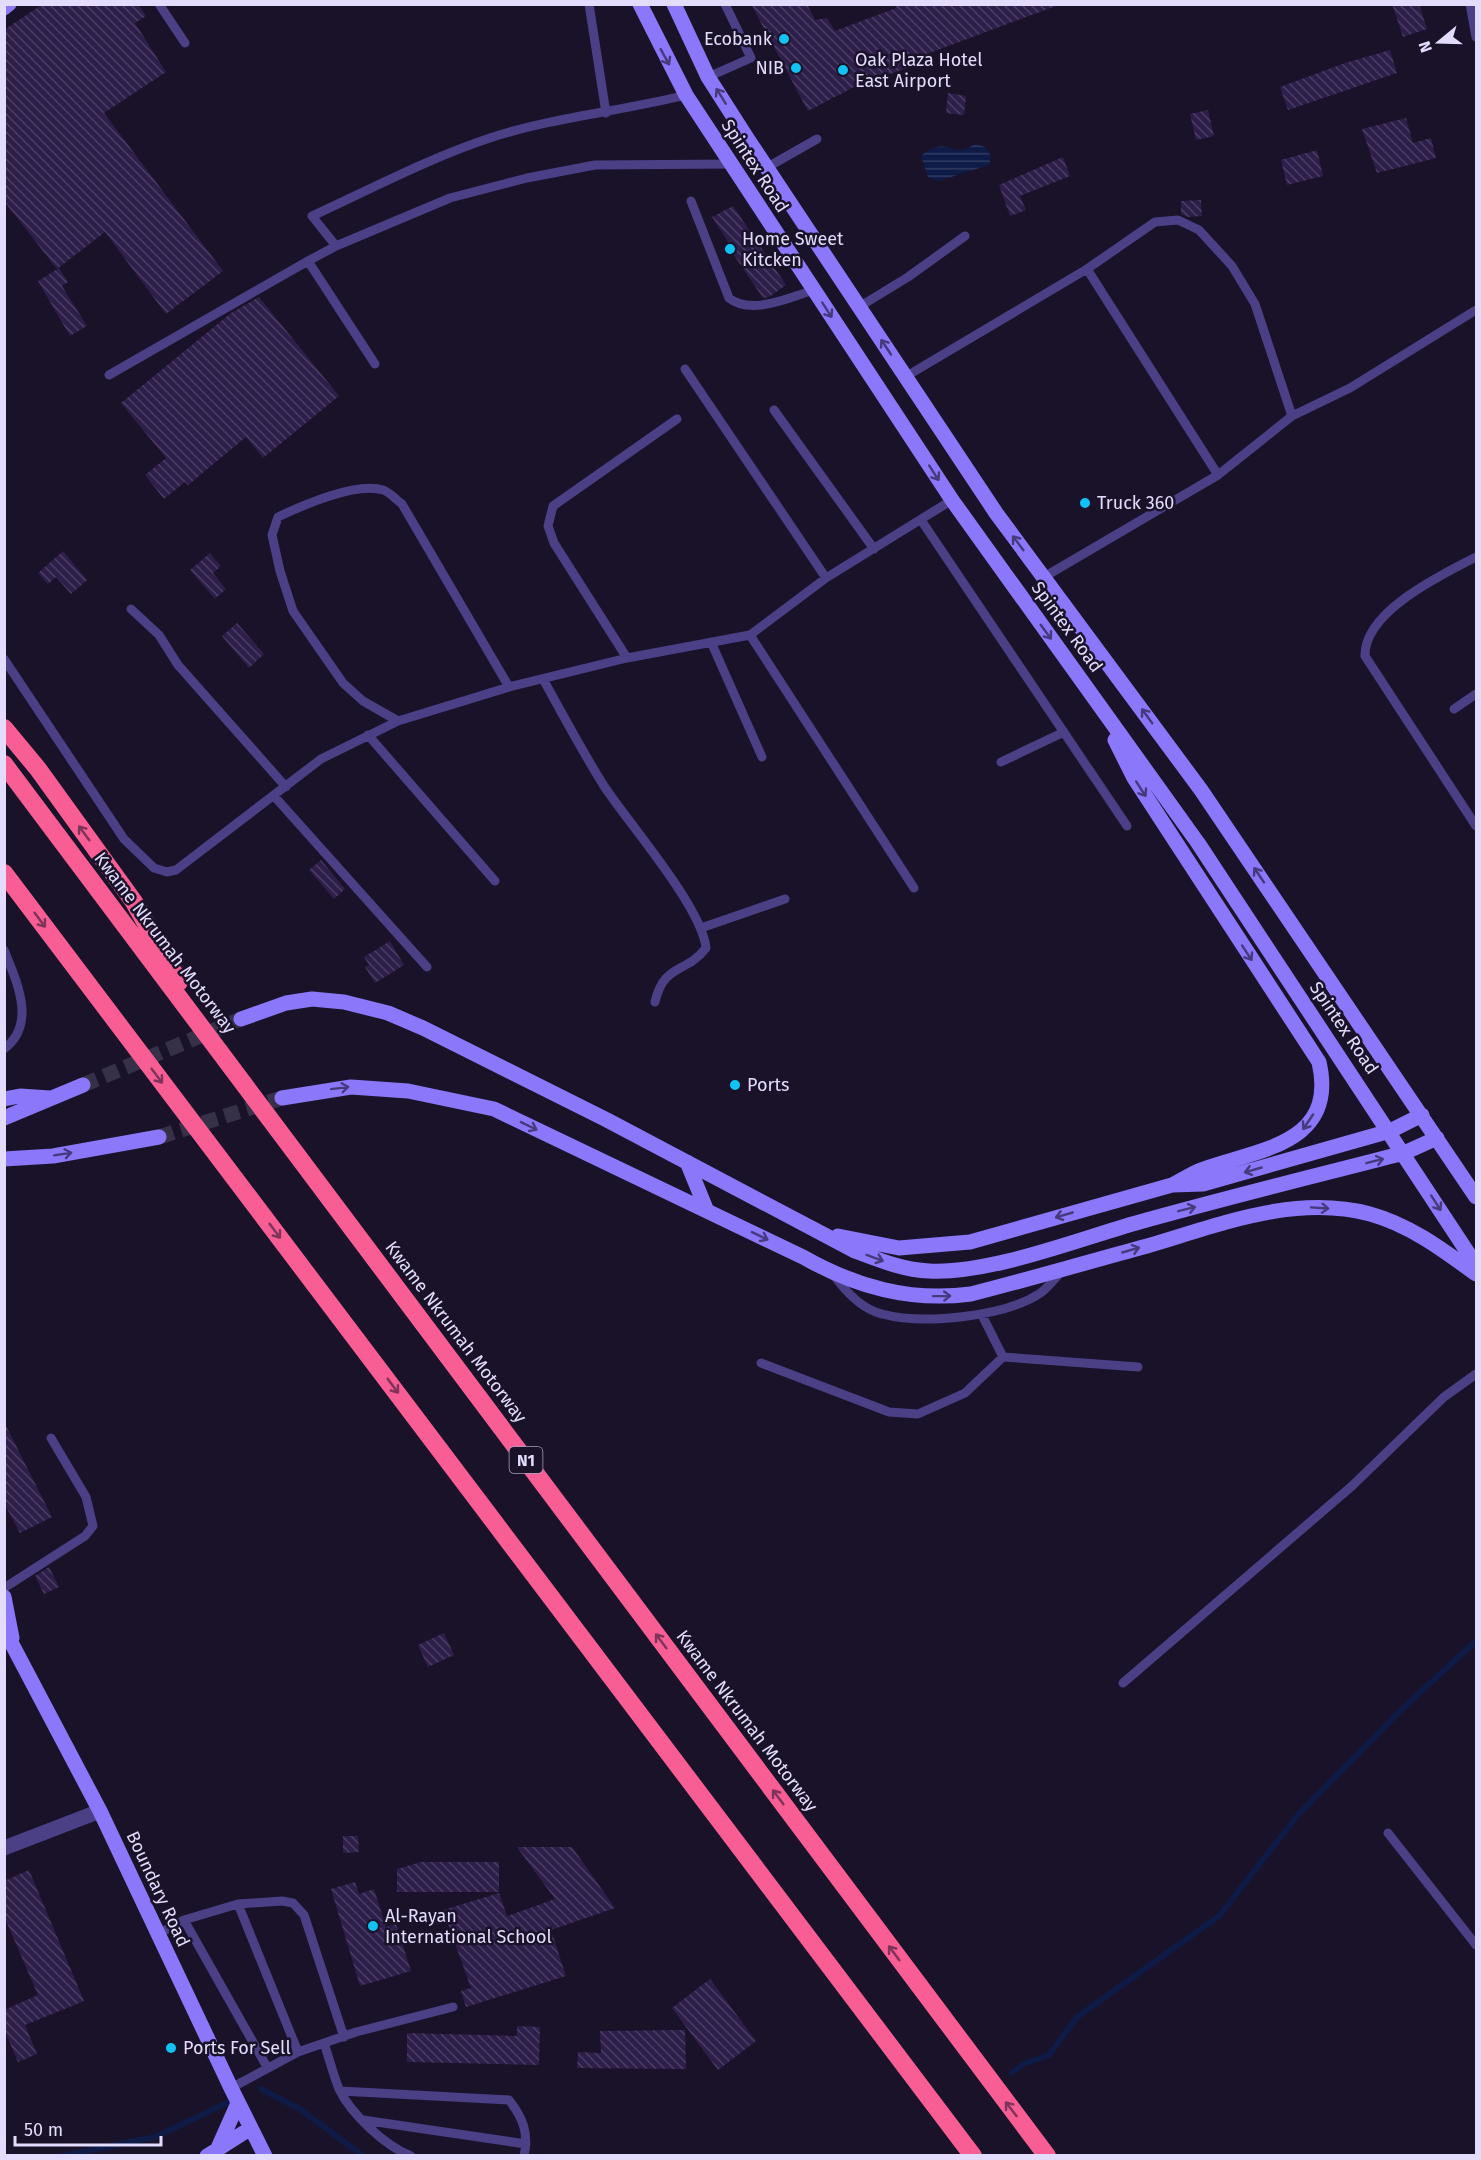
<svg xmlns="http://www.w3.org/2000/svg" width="1481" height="2160" font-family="'Fira Sans',sans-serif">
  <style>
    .water { fill: url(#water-rules) }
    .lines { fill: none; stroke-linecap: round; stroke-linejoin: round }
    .stream { stroke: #0e1b47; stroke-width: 6 }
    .building { fill: url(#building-back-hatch) }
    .secondary-tunnel { stroke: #373049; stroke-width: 15; stroke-dasharray: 15 8; stroke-linecap: butt }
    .lane { stroke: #4b3f86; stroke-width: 9 }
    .street { stroke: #4b3f86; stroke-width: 15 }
    .secondary { stroke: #8b77f9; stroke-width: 15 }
    .highway { stroke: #f85d94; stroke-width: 18 }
    .oneway { stroke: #473a7c }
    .oneway2 { stroke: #7d3459 }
    .poi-dot { fill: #11c2f4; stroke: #191229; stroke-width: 2 }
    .labels { text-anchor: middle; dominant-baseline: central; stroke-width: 5; stroke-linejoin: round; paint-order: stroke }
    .shield { fill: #191229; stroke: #a79fbd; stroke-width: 1.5 }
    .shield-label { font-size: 16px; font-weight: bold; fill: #e4dcfd }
    .poi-label { font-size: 18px; fill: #e4dcfd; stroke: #191229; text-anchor: start }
    .street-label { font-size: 18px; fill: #e4dcfd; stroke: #191229 }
  </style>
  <defs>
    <pattern id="water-rules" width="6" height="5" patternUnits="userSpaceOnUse" patternTransform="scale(1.5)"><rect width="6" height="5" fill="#0e1b47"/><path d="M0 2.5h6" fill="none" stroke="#313c62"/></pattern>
    <pattern id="building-back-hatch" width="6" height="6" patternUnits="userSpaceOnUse" patternTransform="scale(1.5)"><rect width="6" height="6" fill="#2d1f4a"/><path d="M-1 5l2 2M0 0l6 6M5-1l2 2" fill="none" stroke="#4b3f65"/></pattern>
  </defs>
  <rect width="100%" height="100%" fill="#191229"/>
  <path class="water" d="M976,144L985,147L991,156L989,165L938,181L928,177L921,156C935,144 942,145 957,150C963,151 971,146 976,144Z"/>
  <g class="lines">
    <path class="stream" d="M1012,2073L1023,2064L1049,2055L1077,2017L1219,1916L1297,1816L1400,1711L1476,1641
      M261,2089L300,2109L363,2156
      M62,2156L155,2137L227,2103"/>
  </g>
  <path class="building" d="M43,4H138L146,16L135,23L166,72L104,113L223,271L166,314L105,232L57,269L4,201V30Z
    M751,4H807L815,20L827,18L835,31L896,8L895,4L1056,6L908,61L910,67L876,79L875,76L808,111Z
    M1392,4H1419L1427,29L1403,37Z
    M1390,50L1397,73L1288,110L1280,87L1345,63Z
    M948,93L966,96L964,115L946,113Z
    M1208,110L1214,136L1196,140L1190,114Z
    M1406,118L1413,143L1431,138L1436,158L1377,173L1362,129Z
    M1317,150L1323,176L1287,185L1281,160Z
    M1063,157L1070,176L1020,196L1026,210L1010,216L999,185Z
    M1201,200L1202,216L1188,217L1181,214V201Z
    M733,206L786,285L769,297L763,298L727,245L729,243L712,217Z
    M59,268L68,282L62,286L87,326L70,336L38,281Z
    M259,297L339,396L263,458L246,437L188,485L185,482L164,499L145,475L166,458L121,403L231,313Z
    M63,551L87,580L71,594L56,577L48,584L38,573Z
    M210,553L221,566L213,573L226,589L215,599L190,570Z
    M237,623L264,654L249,668L222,636Z
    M321,860L345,889L334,899L309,870Z
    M390,941L404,965L375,983L365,967L369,965L364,957Z
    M4,1422L52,1517L20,1533L4,1503Z
    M49,1567L59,1587L44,1594L35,1576Z
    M444,1633L454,1655L428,1667L418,1645Z
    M343,1836H358L359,1852L343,1853Z
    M517,1847H572L615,1908L551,1930L566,1976L466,2007L461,1991L471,1988L443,1910L499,1893L507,1916L555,1899Z
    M421,1862H499V1892H397V1869Z
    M29,1870L84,2001L25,2025L37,2054L18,2062L4,2029V2010L38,1995L4,1916V1881Z
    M355,1882L359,1894L374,1889L386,1927L396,1924L411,1971L360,1986L331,1889Z
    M710,1979L756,2041L718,2070L672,2008Z
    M517,2026L540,2027L539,2065L407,2062V2033L517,2036Z
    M685,2030L686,2069L577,2068L578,2052L601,2053L600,2031Z"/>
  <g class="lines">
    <path class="secondary-tunnel" d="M83,1085L241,1019
      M159,1137L282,1098"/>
    <path class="lane" d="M159,4L185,43
      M589,4L606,113
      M1470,4L1476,37
      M708,77L751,58L725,4
      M766,168L817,139
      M691,201L729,298C751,316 790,297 814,290
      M336,246L312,216C371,189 431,157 493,137C556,117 622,111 686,95
      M1087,269L1218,475
      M859,307L908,277L965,236
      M375,364L308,261L336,246L450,198L527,178L595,165L731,164
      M685,369L826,578
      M109,375L308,261
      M905,377L1087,269L1155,222L1178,220L1199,230L1232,266L1255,304L1292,416
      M774,410L874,549
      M921,520L1127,826
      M1476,557C1442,575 1364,611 1365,656L1476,826
      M1044,577L1218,475L1292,416L1350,388L1476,310
      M131,609L159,635L178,665L286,787
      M750,635L914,888
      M711,642L762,757
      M627,658L554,543L548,526L553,506L677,419
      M4,659L124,839L154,868L167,872L176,870L321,759L398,721L509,687L627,658L750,635L826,578L952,500
      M543,679C563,715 582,751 604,786C629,824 702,907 706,948C686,974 664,963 655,1002
      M1454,709L1476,694
      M398,721L363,701L343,683L293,611L280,571L272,535L278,517C303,505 356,482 383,490C390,492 396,500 402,504L509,687
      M368,735L495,881
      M1001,762L1064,732
      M274,796L427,967
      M701,928L785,899
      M4,950C17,982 37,1024 4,1049
      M833,1274C845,1291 861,1309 882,1314C923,1325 1003,1317 1039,1294C1047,1289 1055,1278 1062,1271
      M982,1315L1003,1357L1138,1367
      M761,1363L889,1412L918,1414L965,1393L1003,1357
      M4,1588L85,1536L93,1526L86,1497L51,1438
      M1123,1683L1352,1486L1444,1397L1476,1374
      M1388,1833L1476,1945
      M238,1904L298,2052
      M184,1920L267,2067
      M158,1934L184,1920L238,1904L282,1901L293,1903L304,1915L344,2037
      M324,2043C329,2058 333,2074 339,2089C351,2114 385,2146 411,2156
      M231,2088L298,2052L356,2032L453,2007
      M340,2091L509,2100C523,2118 529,2133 524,2156
      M363,2120L526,2144"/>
    <path class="street" d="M4,1848L100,1811"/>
    <path class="secondary" d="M640,4L686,95L952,500L1198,843L1476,1265
      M674,4L708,77L747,138L996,513L1201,790L1476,1197
      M4,8L9,4
      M1115,740L1134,778L1319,1062C1338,1145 1258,1149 1201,1170C1191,1174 1182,1180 1172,1185
      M241,1019L286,1003L312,999L344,1002L388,1013L423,1028L607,1120L855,1251C879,1260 903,1270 929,1271C990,1274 1076,1240 1136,1223C1225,1198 1315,1176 1404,1153L1437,1138
      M282,1098L351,1087L408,1091L494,1109L803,1257C856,1287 910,1302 971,1294C1030,1279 1088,1262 1147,1246C1219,1225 1294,1194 1370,1214C1410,1225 1443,1250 1476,1274
      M4,1099L20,1096L50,1098
      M4,1118L83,1085
      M4,1159L53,1156L159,1137
      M687,1162L707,1211
      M838,1236L899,1248L970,1242L1172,1185L1203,1184L1390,1131L1422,1115
      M4,1597L12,1638
      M4,1629L100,1811L231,2088L265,2156
      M218,2148L238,2103
      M207,2156L251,2128"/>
    <path class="highway" d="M4,728L38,769L134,902L179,982
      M4,764L1047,2156
      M4,873L973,2156"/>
  </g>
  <defs><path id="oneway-shaft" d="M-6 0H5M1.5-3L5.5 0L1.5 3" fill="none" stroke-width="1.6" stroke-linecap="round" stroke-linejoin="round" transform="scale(1.5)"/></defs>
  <g class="oneway">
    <use href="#oneway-shaft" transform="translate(665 57) rotate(61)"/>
    <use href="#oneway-shaft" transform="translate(721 96) rotate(-122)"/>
    <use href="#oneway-shaft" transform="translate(827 310) rotate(57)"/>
    <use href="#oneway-shaft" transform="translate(886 347) rotate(-124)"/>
    <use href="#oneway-shaft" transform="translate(934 473) rotate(57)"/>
    <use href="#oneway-shaft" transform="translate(1018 543) rotate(-127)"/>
    <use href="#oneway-shaft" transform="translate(1046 632) rotate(54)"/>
    <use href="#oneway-shaft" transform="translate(1147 716) rotate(-126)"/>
    <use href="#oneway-shaft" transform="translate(1141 789) rotate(57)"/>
    <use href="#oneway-shaft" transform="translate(1259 875) rotate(-124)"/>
    <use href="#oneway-shaft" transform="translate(1247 953) rotate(57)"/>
    <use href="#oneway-shaft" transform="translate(340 1088) rotate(-7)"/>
    <use href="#oneway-shaft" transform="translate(1308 1122) rotate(124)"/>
    <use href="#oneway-shaft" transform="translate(529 1126) rotate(26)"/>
    <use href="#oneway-shaft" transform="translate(63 1154) rotate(-9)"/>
    <use href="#oneway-shaft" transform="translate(1375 1161) rotate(-14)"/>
    <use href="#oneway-shaft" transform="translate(1253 1170) rotate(164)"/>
    <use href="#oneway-shaft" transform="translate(1436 1203) rotate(57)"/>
    <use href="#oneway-shaft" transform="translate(1320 1208) rotate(4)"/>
    <use href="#oneway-shaft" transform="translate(1187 1209) rotate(-14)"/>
    <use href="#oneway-shaft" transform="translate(1064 1215) rotate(164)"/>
    <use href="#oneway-shaft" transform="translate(760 1236) rotate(26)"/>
    <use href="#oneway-shaft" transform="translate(1131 1250) rotate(-16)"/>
    <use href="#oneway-shaft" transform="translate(875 1258) rotate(20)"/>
    <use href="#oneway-shaft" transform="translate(942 1296) rotate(-1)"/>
  </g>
  <g class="oneway2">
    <use href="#oneway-shaft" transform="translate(84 833) rotate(-126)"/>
    <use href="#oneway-shaft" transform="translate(40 920) rotate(53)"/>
    <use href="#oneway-shaft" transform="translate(157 1076) rotate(53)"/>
    <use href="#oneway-shaft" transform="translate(275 1231) rotate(53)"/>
    <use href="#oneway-shaft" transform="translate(393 1386) rotate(53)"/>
    <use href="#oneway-shaft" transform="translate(661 1641) rotate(-127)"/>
    <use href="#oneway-shaft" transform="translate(778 1797) rotate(-127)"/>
    <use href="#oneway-shaft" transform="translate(894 1953) rotate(-127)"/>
    <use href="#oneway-shaft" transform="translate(1011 2109) rotate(-128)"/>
  </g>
  <g class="poi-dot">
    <circle cx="784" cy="39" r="6"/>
    <circle cx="796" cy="68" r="6"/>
    <circle cx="843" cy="70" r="6"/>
    <circle cx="730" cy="249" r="6"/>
    <circle cx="1085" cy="503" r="6"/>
    <circle cx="735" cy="1085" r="6"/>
    <circle cx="373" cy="1926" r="6"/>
    <circle cx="171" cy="2048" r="6"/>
  </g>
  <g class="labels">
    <rect class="shield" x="509.5" y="1447" width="33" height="26" rx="4.5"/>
    <g class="shield-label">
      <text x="526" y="1460">N1</text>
    </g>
    <g class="poi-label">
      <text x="772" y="39" text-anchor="end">Ecobank</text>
      <text x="855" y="60">Oak Plaza Hotel<tspan x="855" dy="21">East Airport</tspan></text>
      <text x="784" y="68" text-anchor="end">NIB</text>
      <text x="742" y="239">Home Sweet<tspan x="742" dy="21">Kitcken</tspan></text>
      <text x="1097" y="503">Truck 360</text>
      <text x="747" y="1085">Ports</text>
      <text x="385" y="1916">Al-Rayan<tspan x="385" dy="21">International School</tspan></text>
      <text x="183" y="2048">Ports For Sell</text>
    </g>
    <g class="street-label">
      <text transform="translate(755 166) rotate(57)">Spintex Road</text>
      <text transform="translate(1067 627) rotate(54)">Spintex Road</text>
      <text transform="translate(165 943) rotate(53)">Kwame Nkrumah Motorway</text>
      <text transform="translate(1344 1028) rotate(56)">Spintex Road</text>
      <text transform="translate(456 1332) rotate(53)">Kwame Nkrumah Motorway</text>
      <text transform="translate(747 1721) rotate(53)">Kwame Nkrumah Motorway</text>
      <text transform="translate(158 1889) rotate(65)">Boundary Road</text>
    </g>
  </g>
  <rect width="1481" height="2160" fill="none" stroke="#e4dcfd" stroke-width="12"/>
  <g transform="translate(1439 42) rotate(251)" stroke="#191229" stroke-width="4.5" paint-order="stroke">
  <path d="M0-4.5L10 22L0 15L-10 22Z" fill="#e4dcfd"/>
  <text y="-9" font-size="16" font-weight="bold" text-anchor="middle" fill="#e4dcfd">N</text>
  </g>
  <path d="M15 2136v9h146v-9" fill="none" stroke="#e4dcfd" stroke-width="3"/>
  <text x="24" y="2136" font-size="18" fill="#e4dcfd" stroke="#191229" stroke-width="4.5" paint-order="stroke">50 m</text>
</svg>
